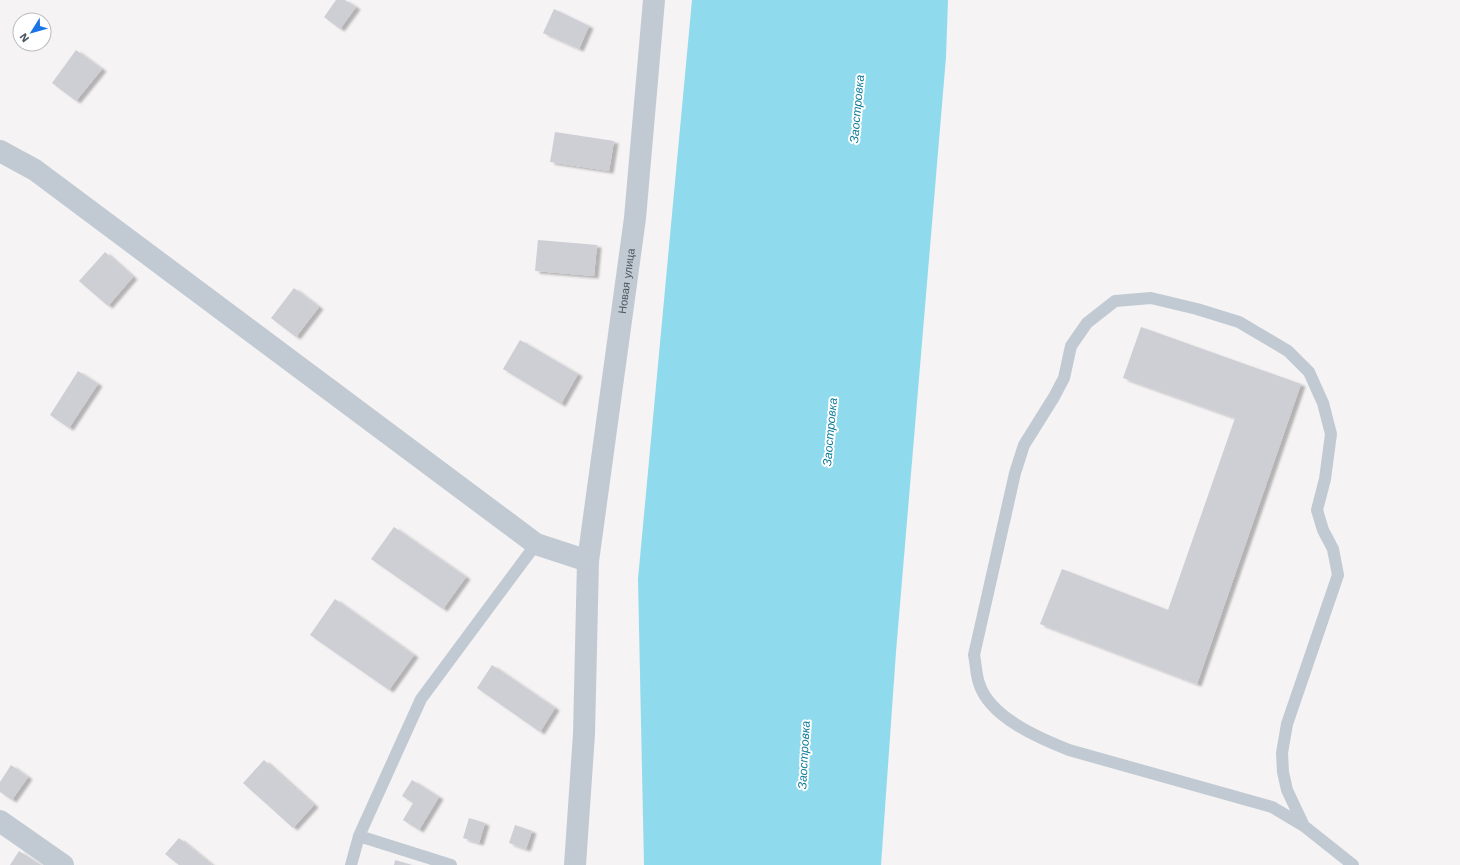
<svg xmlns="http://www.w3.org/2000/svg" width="1460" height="865" font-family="'Work Sans',sans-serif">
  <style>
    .water { fill: #90daee }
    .building { fill: #cdcfd5; filter: url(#shadow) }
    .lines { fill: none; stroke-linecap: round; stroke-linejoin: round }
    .service { stroke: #c1cad2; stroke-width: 12 }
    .minor { stroke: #c1cad2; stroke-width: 22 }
    .tertiary { stroke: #c1cad2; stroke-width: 22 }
    .labels { text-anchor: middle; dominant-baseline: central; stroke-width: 4; stroke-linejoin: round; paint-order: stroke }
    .street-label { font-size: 11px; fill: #4a5661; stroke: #fff }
    .water-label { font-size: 12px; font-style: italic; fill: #0c7c9b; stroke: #fff }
  </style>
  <defs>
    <filter id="shadow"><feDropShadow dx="4.5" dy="2.5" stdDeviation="1" flood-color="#0004"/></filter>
  </defs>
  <rect width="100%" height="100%" fill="#f5f3f3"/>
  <path class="water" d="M692,0H948L946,57L896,652L881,865H644L638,579Z"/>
  <path class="building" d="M336,0H345L356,7L340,29L324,17Z
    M554,9L589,26L579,49L543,33Z
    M76,50L102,69L76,101L52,83Z
    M555,132L614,141L609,171L550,162Z
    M538,240L597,245L594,276L535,271Z
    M105,252L133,277L108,306L79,281Z
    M294,288L319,307L296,337L271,318Z
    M1141,327L1301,384L1197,684L1040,624L1062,569L1168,610L1235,418L1123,378Z
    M520,340L578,374L561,404L503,369Z
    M78,371L98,384L69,428L50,415Z
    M394,527L466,577L443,609L371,559Z
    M335,599L414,655L389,690L310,635Z
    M492,665L555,708L540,732L477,688Z
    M264,760L314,805L293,828L243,783Z
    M11,765L28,777L12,800L0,792V782Z
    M412,780L439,797L419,830L403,820L413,803L402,796Z
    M469,818L485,823L479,843L463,838Z
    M515,825L532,831L526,849L509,843Z
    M179,838L212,865H179L165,854Z
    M19,851L41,865H10Z
    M395,860L412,865H394Z"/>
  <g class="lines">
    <path class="service" d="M1304,826L1287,790L1283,772L1282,753L1287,724L1338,575L1333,549L1323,530L1317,510L1325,479L1331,434L1323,403L1309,372L1288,351L1239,322L1197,309L1151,298L1115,301L1087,323L1071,346L1064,378L1054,397L1024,445L1015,473L974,655C976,664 976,675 979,683C989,717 1039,738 1069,750L1272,807L1304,826L1353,865
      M359,836L451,865
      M351,865L359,836L421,699L536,544"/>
    <path class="minor" d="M0,821L63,865"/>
    <g class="tertiary">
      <path d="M0,151L35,170L536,544L588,561"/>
      <path id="s1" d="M575,865L584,734L588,561L635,218L654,0"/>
    </g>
  </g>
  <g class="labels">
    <g class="street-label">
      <text stroke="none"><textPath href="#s1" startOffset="587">Новая улица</textPath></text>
    </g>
    <g class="water-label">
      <text transform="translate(857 109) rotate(-85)">Заостровка</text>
      <text transform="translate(830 432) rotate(-85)">Заостровка</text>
      <text transform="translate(804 755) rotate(-87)">Заостровка</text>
    </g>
  </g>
  <g transform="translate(32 32) rotate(233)"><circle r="19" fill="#ffffff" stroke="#b7bbc0"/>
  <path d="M0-3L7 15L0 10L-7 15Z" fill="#1a73e8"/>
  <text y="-6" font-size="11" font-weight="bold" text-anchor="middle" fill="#4a5661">N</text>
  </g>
</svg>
